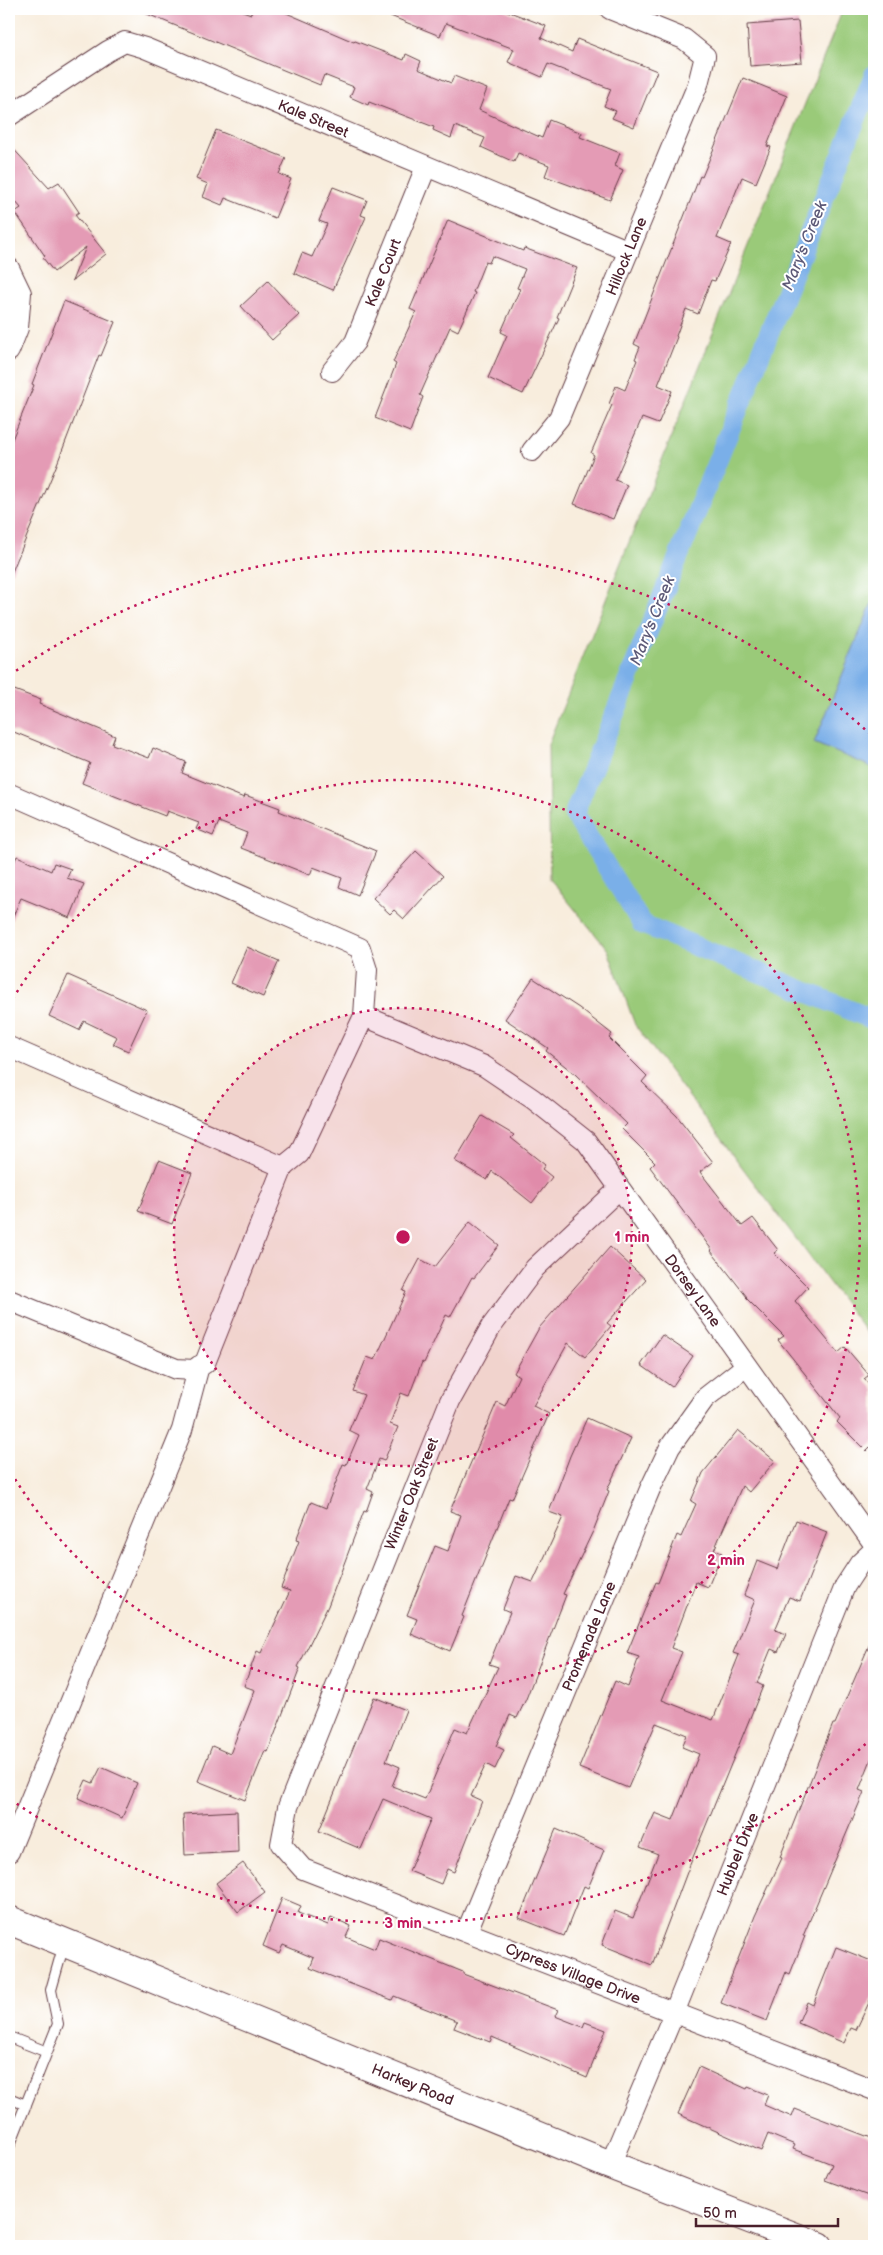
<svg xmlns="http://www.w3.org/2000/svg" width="883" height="2255" font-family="'Balsamiq Sans',sans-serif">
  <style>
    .green { fill: #9aca79; stroke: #727452 }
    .water { fill: #7aafe8; stroke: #62678a }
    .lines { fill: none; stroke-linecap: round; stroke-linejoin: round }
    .canal { stroke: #7aafe8; stroke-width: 20 }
    .building { fill: #e49bb5 }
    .lane-casing { stroke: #643e46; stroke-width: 12 }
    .street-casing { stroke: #643e46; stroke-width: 22 }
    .secondary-casing { stroke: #643e46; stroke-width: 30 }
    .lane { stroke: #fff; stroke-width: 10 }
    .street { stroke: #fff; stroke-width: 20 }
    .secondary { stroke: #fff; stroke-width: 28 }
    .ring { fill: none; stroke: #c2185b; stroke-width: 2.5; stroke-dasharray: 2.5 5 }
    .labels { text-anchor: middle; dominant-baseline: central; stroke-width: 4; stroke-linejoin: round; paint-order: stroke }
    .street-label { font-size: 15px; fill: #4a1f2b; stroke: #fff }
    .water-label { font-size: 16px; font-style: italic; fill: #5d5977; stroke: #fff }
    .centre { fill: #c2185b; stroke: #fff; stroke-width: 2.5 }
    .ring-label { font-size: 15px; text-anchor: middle; font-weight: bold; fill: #c2185b; stroke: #fff; stroke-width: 4; stroke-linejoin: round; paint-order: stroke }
  </style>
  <rect width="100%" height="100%" fill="#fff"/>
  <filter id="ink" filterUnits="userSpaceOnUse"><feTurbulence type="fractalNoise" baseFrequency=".02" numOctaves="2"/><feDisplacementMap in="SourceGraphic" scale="10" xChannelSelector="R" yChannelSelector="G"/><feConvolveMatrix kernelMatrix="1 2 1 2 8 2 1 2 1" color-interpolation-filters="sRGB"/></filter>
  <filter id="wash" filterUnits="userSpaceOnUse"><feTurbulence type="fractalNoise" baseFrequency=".0096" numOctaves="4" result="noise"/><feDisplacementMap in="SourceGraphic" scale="20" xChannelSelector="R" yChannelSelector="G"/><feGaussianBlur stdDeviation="1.12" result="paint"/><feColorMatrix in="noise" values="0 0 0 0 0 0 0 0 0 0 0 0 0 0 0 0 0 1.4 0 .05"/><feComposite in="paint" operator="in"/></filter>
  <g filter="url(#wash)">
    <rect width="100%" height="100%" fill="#f8eddd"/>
    <path class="green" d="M843,9H874V1342L635,1025L608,950L550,879L548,744Z"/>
    <path class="water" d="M874,598V768L814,743Z"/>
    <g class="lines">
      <path class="canal" d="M874,75L574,814L642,924L874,1020"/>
    </g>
    <g id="blocks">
      <path class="building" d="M135,9H237L251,14L253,9H286L284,12L354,42L355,41L404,60L406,54L421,61L418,69L451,83L454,76L487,89L479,110L542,138L549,120L582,133L580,137L620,153L615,166L623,170L610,200L545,176L549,165L518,153L514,162L481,147L485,138L455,126L451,138L433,130L434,127L369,102L368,105L350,97L354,87L324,75L320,85Z
        M373,9H502L546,26L541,38L572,52L577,39L657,71L634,127L612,118L616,111L604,106L611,89L548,64L542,77L508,62L514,49L446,23L440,36Z
        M798,21L802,62L750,66L747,25Z
        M743,78L787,96L767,146L771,147L756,183L742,177L717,238L731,244L715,281L711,280L698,314L686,309L676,336L677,337L658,385L672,391L658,424L642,418L615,480L627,485L613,519L574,504L594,455L591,453L612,405L609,404L616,386L625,390L637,360L635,359L640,347L634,344L700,176L702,177Z
        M216,130L286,158L279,174L291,179L275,218L225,198L222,205L203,197L208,184L196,179Z
        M9,144L49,188L59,182L79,212L75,215L106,254L72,281L86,247L54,272L43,258L45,256L15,212L21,208L9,194Z
        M333,187L367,200L361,215L366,217L333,290L294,273L302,253L312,257L327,224L319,221Z
        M448,220L523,251L524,248L577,268L557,317L559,318L523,394L488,378L507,335L501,332L520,289L517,288L525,269L492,256L489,263L485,262L473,292L475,293L458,331L450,327L420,395L423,397L410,432L375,418L396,364L393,362L416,312L410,309Z
        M268,281L299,315L272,340L241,306Z
        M64,301L115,322L101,356L99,355L57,464L9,579V447L34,385L32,384Z
        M9,688L41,700L39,704L115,736L112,744L149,758L153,748L186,762L182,773L244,798L245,795L280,808L279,811L376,851L358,895L339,887L342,878L313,867L310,875L241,848L247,833L219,822L213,836L196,829L199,823L167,811L165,816L82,783L90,763L9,730Z
        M416,851L443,876L404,919L394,910L390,914L373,898Z
        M17,856L51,871L54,863L71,869L67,878L84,884L70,918L21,898L9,925V860L14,863Z
        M247,947L279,961L263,997L231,983Z
        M68,975L147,1010L128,1051L113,1044L117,1037L84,1021L79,1030L49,1016Z
        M533,978L579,1008L612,1034L609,1038L647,1076L642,1082L677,1116L713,1162L700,1172L742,1226L753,1218L778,1250L774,1253L808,1287L795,1301L838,1353L845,1347L869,1375L864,1379L874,1390V1443L866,1451L837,1422L840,1418L778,1340L784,1336L746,1298L747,1297L711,1251L712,1250L650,1167L655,1162L622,1129L627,1124L575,1074L546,1051L548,1048L505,1019Z
        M482,1116L514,1135L511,1138L545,1165L542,1169L552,1177L532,1203L492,1171L487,1180L455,1161Z
        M159,1160L192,1173L172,1224L138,1211Z
        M470,1222L499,1245L474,1278L472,1277L450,1317L446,1315L424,1363L422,1362L409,1396L401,1393L390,1424L398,1427L384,1461L379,1459L367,1489L373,1492L366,1512L364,1511L328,1606L298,1667L300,1668L268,1752L265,1751L245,1800L198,1781L212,1746L230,1754L255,1690L244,1686L257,1651L261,1653L290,1591L281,1588L299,1541L296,1540L311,1502L326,1508L343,1464L346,1465L359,1435L349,1430L364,1395L353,1391L367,1357L375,1360L406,1292L403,1291L420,1259L435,1267Z
        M610,1247L646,1280L607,1323L611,1326L585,1357L568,1343L533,1406L549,1414L512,1499L509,1498L462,1616L464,1617L450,1651L411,1634L417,1619L407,1615L435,1546L448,1551L461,1515L450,1511L497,1402L505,1406L519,1376L514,1373L539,1328Z
        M662,1335L693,1356L672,1387L641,1365Z
        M587,1418L631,1438L607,1490L609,1491L594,1529L563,1594L566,1595L526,1699L517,1718L510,1715L496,1746L504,1750L495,1769L486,1764L471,1796L482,1801L454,1872L447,1869L441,1884L409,1871L431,1819L383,1799L361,1849L319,1831L374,1697L406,1710L386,1761L400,1767L392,1786L425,1799L455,1728L467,1733L498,1667L489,1664L510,1612L503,1609L516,1576L533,1582L563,1517L549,1512L570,1456Z
        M738,1430L775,1461L749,1492L742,1486L714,1550L722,1553L708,1587L696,1582L671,1648L682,1652L662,1700L713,1720L739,1655L733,1653L755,1600L744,1595L757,1561L777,1569L796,1520L827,1532L800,1601L789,1597L775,1630L786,1634L778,1652L771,1649L757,1683L763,1686L689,1867L652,1965L602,1945L615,1911L633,1918L658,1854L640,1847L655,1813L673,1820L699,1754L682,1747L687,1735L656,1723L628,1788L579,1768L615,1681L628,1687L639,1657L627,1653L656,1582L658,1583L677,1535L681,1537L696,1504L691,1501L703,1473Z
        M874,1634V1752L859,1790L864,1792L803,1936H805L790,1974L786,1972L767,2021L721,2003L755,1916L782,1858L780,1857L833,1724H835Z
        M101,1767L137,1783L122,1818L78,1798L86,1780L93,1783Z
        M237,1811L238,1852L185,1855L183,1814Z
        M556,1829L604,1850L588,1888L584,1886L564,1936L519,1918Z
        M243,1863L265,1892L238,1912L216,1883Z
        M282,1898L301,1906L298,1913L328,1925L331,1917L351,1926L346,1937L375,1949L379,1938L463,1972V1974L558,2010L555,2016L583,2027L585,2022L606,2030L587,2078L492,2037L490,2042L454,2028L457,2021L394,1996L392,2000L310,1968L314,1958L283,1945L279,1953L263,1946Z
        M836,1947L874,1962V1992L856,2030L851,2028L844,2043L798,2023L807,2002L813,2005Z
        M699,2067L747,2089L748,2087L768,2095L764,2105L792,2117L795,2109L874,2139V2198L825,2180L832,2164L793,2149L795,2145L768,2134L761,2151L678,2114Z"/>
    </g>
  </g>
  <g filter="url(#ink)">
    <use href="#blocks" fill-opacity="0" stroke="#643e46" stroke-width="1"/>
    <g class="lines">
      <defs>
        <path id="lane" d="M9,2037L47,2052
          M9,2098L26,2105
          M9,2147L58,2024L51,1990L64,1944"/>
        <g id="street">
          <path id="s1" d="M9,116L108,51L125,42L145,48L629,251"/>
          <path d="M9,268L21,293L18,328L9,351"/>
          <path id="s2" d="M332,371L355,342L426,167"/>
          <path id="s3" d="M532,451L559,418L698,84L705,56L684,39L610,9"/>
          <path id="s4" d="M10,794L360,948L367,970L364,1016L484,1066L533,1099L586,1141L874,1544"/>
          <path d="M9,1047L283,1167L299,1154L364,1016"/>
          <path id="s5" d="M619,1189L535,1268L491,1327L450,1401L288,1807L281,1844L303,1869L874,2090"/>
          <path d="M9,1300L176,1369L194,1370L205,1363L283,1167"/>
          <path d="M9,1852L182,1430L199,1366"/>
          <path id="s6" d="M467,1931L650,1489L670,1447L705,1398L746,1366"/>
          <path id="s7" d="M610,2165L674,2013L845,1586L860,1563L874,1550"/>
        </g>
        <g id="secondary">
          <path id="s8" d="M9,1920L610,2165L819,2246"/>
        </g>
      </defs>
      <use href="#lane" class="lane-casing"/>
      <use href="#street" class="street-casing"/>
      <use href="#secondary" class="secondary-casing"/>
      <use href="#lane" class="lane"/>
      <use href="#street" class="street"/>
      <use href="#secondary" class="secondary"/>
    </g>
  </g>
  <circle cx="403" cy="1237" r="229" fill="#c2185b" fill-opacity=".12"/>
  <g class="ring">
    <circle cx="403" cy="1237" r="229"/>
    <path d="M9 1005A457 457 0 1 1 9 1469"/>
    <path d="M871 1739A686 686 0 0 1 10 1799M10 675A686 686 0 0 1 871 735"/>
  </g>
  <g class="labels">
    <g class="street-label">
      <text stroke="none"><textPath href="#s1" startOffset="341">Kale Street</textPath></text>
      <text stroke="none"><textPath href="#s3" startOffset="218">Hillock Lane</textPath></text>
      <text stroke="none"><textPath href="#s2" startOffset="112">Kale Court</textPath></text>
      <text stroke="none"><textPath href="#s4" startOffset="892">Dorsey Lane</textPath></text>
      <text transform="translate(412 1494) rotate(-68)">Winter Oak Street</text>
      <text stroke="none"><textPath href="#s6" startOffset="319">Promenade Lane</textPath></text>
      <text stroke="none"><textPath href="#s7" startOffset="336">Hubbel Drive</textPath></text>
      <text stroke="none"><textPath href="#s5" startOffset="1071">Cypress Village Drive</textPath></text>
      <text stroke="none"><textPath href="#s8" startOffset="436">Harkey Road</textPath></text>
    </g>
    <g class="water-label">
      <text transform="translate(805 246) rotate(-68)">Mary's Creek</text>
      <text transform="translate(653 621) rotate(-68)">Mary's Creek</text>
    </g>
  </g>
  <circle cx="403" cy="1237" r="8" class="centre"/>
  <g class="ring-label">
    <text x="632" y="1242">1 min</text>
    <text x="726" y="1565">2 min</text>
    <text x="403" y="1928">3 min</text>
  </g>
  <rect width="883" height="2255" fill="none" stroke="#fff" stroke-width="30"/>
  <path d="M696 2218v8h142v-8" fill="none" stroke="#4a1f2b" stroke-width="2.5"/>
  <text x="703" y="2218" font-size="15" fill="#4a1f2b" stroke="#ffffff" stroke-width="4" paint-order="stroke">50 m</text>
</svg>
